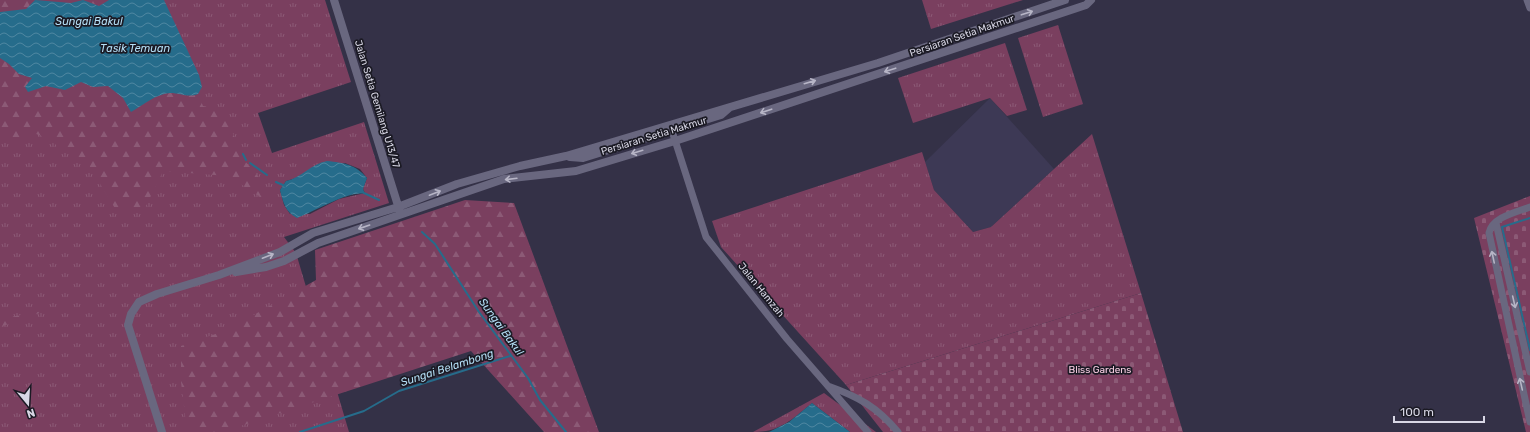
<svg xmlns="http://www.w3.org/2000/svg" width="1530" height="432" font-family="Rubik,sans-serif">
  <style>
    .built { fill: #3d3955 }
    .grass { fill: url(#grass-tufts); fill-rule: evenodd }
    .forest { fill: url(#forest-firs) }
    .cemetery { fill: url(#cemetery-stones) }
    .water { fill: url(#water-waves) }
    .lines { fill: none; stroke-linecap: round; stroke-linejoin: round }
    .stream { stroke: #266c8b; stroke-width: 2 }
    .minor { stroke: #69677f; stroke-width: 7 }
    .tertiary { stroke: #69677f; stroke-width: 8 }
    .oneway { stroke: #b7b5c6 }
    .labels { text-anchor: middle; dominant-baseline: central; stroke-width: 3.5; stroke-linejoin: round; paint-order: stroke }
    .street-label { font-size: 10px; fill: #d8d7e5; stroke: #1b1a24 }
    .park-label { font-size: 10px; fill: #fbd0e5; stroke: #1b1a24 }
    .water-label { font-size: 11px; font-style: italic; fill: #b4dff6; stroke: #1b1a24 }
  </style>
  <defs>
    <pattern id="grass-tufts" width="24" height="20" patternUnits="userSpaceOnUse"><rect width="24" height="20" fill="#7a3f5f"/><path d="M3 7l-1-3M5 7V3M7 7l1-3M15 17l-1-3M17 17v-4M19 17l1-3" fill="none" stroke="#8c5a76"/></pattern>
    <pattern id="forest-firs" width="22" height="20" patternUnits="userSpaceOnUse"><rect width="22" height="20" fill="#7a3f5f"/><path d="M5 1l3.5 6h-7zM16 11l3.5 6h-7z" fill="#8c5a76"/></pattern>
    <pattern id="cemetery-stones" width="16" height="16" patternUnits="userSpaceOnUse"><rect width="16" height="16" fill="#7a3f5f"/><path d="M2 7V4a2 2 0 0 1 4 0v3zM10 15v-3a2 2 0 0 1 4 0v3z" fill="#8c5a76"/></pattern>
    <pattern id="water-waves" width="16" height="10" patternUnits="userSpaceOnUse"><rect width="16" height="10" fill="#266c8b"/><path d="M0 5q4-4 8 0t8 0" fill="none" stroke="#4f87a1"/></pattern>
  </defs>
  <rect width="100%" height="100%" fill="#343147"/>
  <path class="built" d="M990,98L1054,169L991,227L973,232L934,190L925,162Z"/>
  <path class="grass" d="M0,0H325L351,82L258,113L272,153L364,122L389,203L284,237L296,253L349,432H0ZM345,163L360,169L367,178L363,189L365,193L339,199L310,214H290L284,205L280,190L286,181Z
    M922,0H1023L931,29Z
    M1058,25L1083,104L1043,117L1018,38Z
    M1005,43L1027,110L1007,116L990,98L913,123L898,78Z
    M1092,134L1141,293L846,385L721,247L712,221L922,152L934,190L973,232L991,227Z
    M824,393L876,432H850L812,403C792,419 781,432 753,432Z"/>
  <path class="forest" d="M0,0H35L26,9L0,12Z
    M83,0H109L99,6Z
    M0,58C14,67 15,73 33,78L36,91L46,86L65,90L81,82L93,87L108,86L123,98L131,112C143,105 156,94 170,93C181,93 188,98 198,94L203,106L223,110L244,160L261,180L267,192L262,198L228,176L163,171L144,210H116L87,162L37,134L0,142Z
    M465,200L514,203L599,432H544L471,351L222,432H199L186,423L181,382V346L227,330L316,280L315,250Z
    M48,310L0,327V319Z"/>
  <path class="cemetery" d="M1530,196V432H1526L1474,218Z
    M1141,293L1183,432H883L846,385Z"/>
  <path class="water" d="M35,0L71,3L83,0L99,6L109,0H164L199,75L202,87L198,94C188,98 181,93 170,93C156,94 143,105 131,112L123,98L108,86L93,87L81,82L65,90L46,86L28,92L25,87L32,78L19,74L9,64L0,58V12L26,9Z
    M327,161C344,163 355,164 367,178L363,189L365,194C349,190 314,212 297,218C285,212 283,202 280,190L286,181C301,178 311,164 327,161Z
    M812,403L850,432H769L789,422Z"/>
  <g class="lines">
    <path class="stream" d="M243,154L246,160
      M250,163L267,175
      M276,182L285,186
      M364,193L379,200
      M1530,218L1502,227L1530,350
      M422,232L435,244L479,312L528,378L540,400L566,432
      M300,432L364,411L399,391L510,356"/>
    <path class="minor" d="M1527,0L1530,8
      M672,131L706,237L787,339L868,432
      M1530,207C1517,212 1492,217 1489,233L1530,422
      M1496,223L1530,372
      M828,386C859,397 877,407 898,432"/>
    <path class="tertiary" d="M334,0L400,212
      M570,157L583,158L721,115L729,108
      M236,272L266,267L284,261L318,243L504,179L576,171L675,141L1086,5L1091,0
      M162,432L128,325L131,314L139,302L157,294L219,275L280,252L313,233L398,207L457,184L520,166L566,156L878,63L1065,0"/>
  </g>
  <defs><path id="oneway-shaft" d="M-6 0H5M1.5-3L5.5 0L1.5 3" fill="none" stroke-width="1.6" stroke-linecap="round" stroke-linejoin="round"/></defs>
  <g class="oneway">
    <use href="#oneway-shaft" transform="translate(1027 13) rotate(-18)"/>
    <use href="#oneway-shaft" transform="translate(890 70) rotate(162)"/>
    <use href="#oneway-shaft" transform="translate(810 82) rotate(-16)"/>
    <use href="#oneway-shaft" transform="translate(766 111) rotate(162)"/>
    <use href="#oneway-shaft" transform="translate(637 152) rotate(163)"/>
    <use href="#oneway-shaft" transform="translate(511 179) rotate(173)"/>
    <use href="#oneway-shaft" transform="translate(435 193) rotate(-21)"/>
    <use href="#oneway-shaft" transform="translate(364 227) rotate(161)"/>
    <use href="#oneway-shaft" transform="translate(268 256) rotate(-21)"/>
    <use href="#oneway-shaft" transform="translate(1493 257) rotate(-102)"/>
    <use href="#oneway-shaft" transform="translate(1514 302) rotate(77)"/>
    <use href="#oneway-shaft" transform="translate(1521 384) rotate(-103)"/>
  </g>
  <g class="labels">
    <g class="street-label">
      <text transform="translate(962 36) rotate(-19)">Persiaran Setia Makmur</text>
      <text transform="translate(377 104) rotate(73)">Jalan Setia Gemilang U13/47</text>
      <text transform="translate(654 136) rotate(-17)">Persiaran Setia Makmur</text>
      <text transform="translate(761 290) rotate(51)">Jalan Hamzah</text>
    </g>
    <g class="park-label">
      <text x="1100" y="370">Bliss Gardens</text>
    </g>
    <g class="water-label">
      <text x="89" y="21">Sungai Bakul</text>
      <text x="135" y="48">Tasik Temuan</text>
      <text transform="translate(501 327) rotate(54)">Sungai Bakul</text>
      <text transform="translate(447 368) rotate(-18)">Sungai Belambong</text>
    </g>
  </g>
  <g transform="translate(28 404) rotate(162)" stroke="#1b1a24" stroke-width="3" paint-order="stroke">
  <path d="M0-3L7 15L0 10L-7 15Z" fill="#d8d7e5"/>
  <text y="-6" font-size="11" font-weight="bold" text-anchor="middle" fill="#d8d7e5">N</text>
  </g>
  <path d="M1394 416v6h90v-6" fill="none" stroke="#d8d7e5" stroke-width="2"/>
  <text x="1400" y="416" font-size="12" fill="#d8d7e5" stroke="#1b1a24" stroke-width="3" paint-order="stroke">100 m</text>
</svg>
